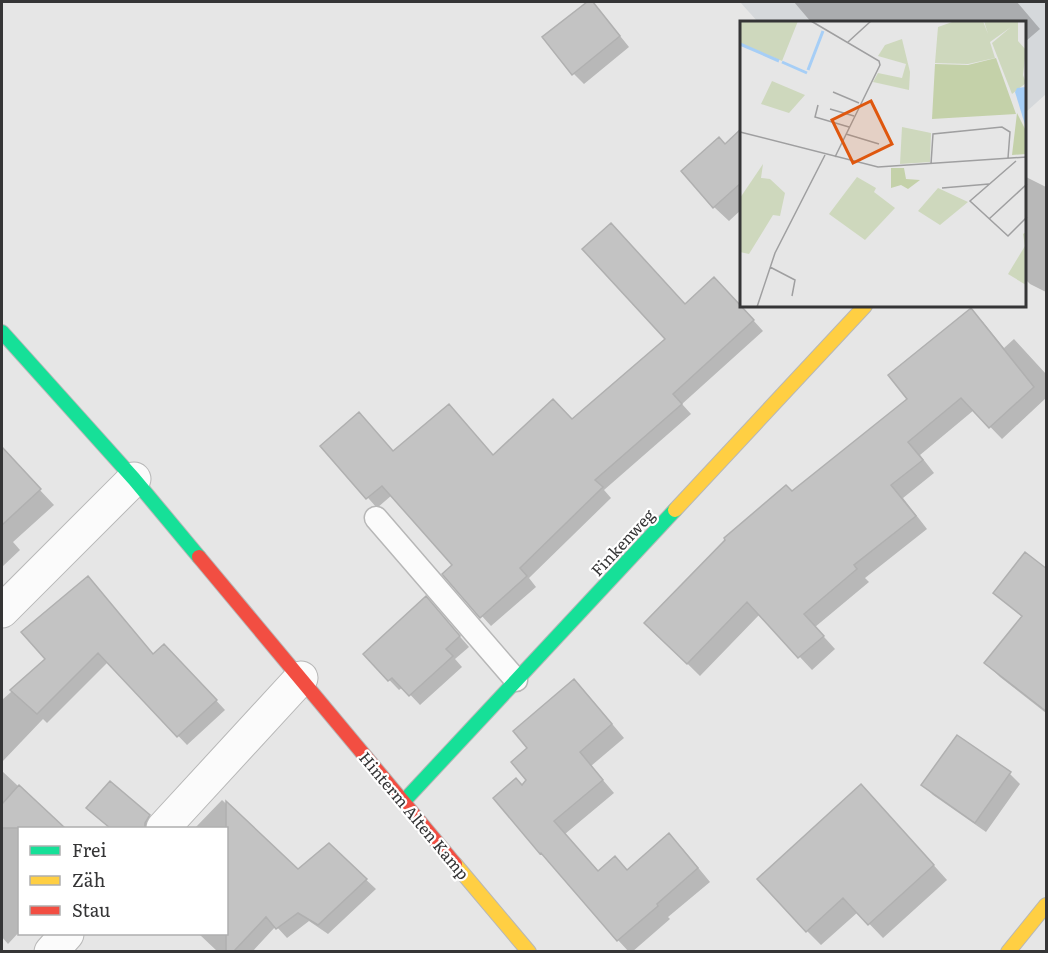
<svg xmlns="http://www.w3.org/2000/svg" width="1048" height="953" font-family="Literata,serif">
  <style>
    .built { fill: #d5d8db }
    .shadow { fill: #0003 }
    .building { fill: #c3c3c3; stroke: #b0b0b0; stroke-width: 1.5 }
    .lines { fill: none; stroke-linecap: round; stroke-linejoin: round }
    .lane-casing { stroke: #b7b7b7; stroke-width: 25 }
    .street-casing { stroke: #b7b7b7; stroke-width: 35 }
    .fast-casing { stroke: #b7b7b7; stroke-width: 16 }
    .slow-casing { stroke: #b7b7b7; stroke-width: 16 }
    .jam-casing { stroke: #b7b7b7; stroke-width: 16 }
    .lane { stroke: #fbfbfb; stroke-width: 22 }
    .street { stroke: #fbfbfb; stroke-width: 33 }
    .fast { stroke: #16e098; stroke-width: 14 }
    .slow { stroke: #ffcf43; stroke-width: 14 }
    .jam { stroke: #f24e42; stroke-width: 14 }
    .labels { text-anchor: middle; dominant-baseline: central; stroke-width: 4.5; stroke-linejoin: round; paint-order: stroke }
    .street-label { font-size: 16px; fill: #353536; stroke: #fff }
    .inset-river { fill: none; stroke: #a6cef6; stroke-width: 3 }
    .inset-road { fill: none; stroke: #9f9fa0; stroke-width: 1.5 }
    .view { fill: #df570e; fill-opacity: 0.15; stroke: #df570e; stroke-width: 3 }
    .inset-edge { fill: none; stroke: #353536; stroke-width: 3 }
  </style>
  <rect width="100%" height="100%" fill="#e6e6e6"/>
  <path class="built" d="M740,2H1046V94L1026,112V22H758Z"/>
  <path class="shadow" d="M589,2H591L600,11L629,47L584,84L574,74L544,38Z
    M794,2H1017L1040,29L1026,41V22H811Z
    M742,139V209L729,221L714,207L725,146Z
    M1026,177L1046,187V292L1030,284L1026,280Z
    M724,288L763,331L682,404L691,414L604,490L611,498L529,578L536,587L491,626L444,574L454,566L392,495L377,508L322,446L394,452L494,457L572,421L667,339L685,305Z
    M971,310L983,322L1004,348L1014,339L1046,374V398L1002,439L974,410L920,455L934,473L903,498L927,529L865,578L869,582L815,627L835,649L812,670L760,614L700,676L646,623L792,493L909,400Z
    M6,454L54,505L13,542L20,550L2,567V458Z
    M1046,571V713L1000,677L986,663L1022,617L995,593Z
    M88,578L97,587L154,656L174,655L225,710L187,745L108,662L47,723L43,719L2,762V700L47,660Z
    M436,609L469,647L455,659L462,667L420,705L403,687L399,690L365,655Z
    M574,681L587,694L624,738L591,766L614,793L565,834L599,872L628,871L669,835L682,848L710,882L668,917L670,919L632,952H629L618,940L554,866L522,786L529,781L530,749Z
    M2,771L63,828H20V931L8,944L2,937Z
    M1010,774L1020,784L986,832L933,795L923,785Z
    M222,800L298,871L329,845L376,889L328,934L309,921L287,938L276,926L252,952H218L199,934H226V828H195Z
    M876,801L947,880L883,938L858,912L821,945L807,931Z
    M88,808L148,816L158,826L157,828H110Z"/>
  <path class="building" d="M587,2H593L620,36L572,75L542,37Z
    M742,128V182L713,208L681,171L719,137L725,144Z
    M611,223L685,304L714,277L754,320L673,394L682,404L595,480L603,487L520,568L527,576L480,618L442,574L452,565L382,486L366,499L320,446L359,412L393,451L449,404L493,455L553,399L572,419L665,339L582,249Z
    M971,308L1034,387L989,428L961,398L908,442L923,460L891,485L916,516L854,565L857,569L804,614L824,636L798,658L747,602L687,664L644,623L725,540L724,538L786,485L792,491L907,399L888,375Z
    M2,447L41,489L2,525Z
    M1025,552L1047,569V712L984,663L1022,616L993,593Z
    M88,576L153,654L164,644L217,700L177,737L98,653L37,714L10,690L45,659L21,632Z
    M426,596L460,636L446,649L453,656L409,696L392,678L388,681L363,654Z
    M574,679L612,724L580,752L603,780L554,821L598,871L615,856L627,870L669,833L698,868L657,904L658,906L617,941L541,853L540,854L493,798L516,778L522,785L526,780L511,762L527,748L513,731Z
    M957,735L1011,772L975,823L921,785Z
    M110,781L150,815L145,823V828H110L86,808Z
    M861,784L934,865L868,925L843,898L806,932L757,879Z
    M19,785L65,828H2V804Z
    M226,801L298,869L329,843L367,879L318,925L298,913L276,929L266,917L234,951H226Z"/>
  <g class="lines">
    <defs>
      <path id="lane" d="M376,518L516,680"/>
      <path id="street" d="M2,611L134,479
        M163,828L301,678
        M51,952L67,934"/>
      <path id="fast" d="M2,332L134,479L199,557
        M404,801L675,510"/>
      <path id="slow" d="M675,510L865,306
        M455,864L529,952
        M1008,952L1046,905"/>
      <path id="jam" d="M199,557L455,864"/>
    </defs>
    <use href="#lane" class="lane-casing"/>
    <use href="#street" class="street-casing"/>
    <use href="#fast" class="fast-casing"/>
    <use href="#slow" class="slow-casing"/>
    <use href="#jam" class="jam-casing"/>
    <use href="#lane" class="lane"/>
    <use href="#street" class="street"/>
    <use href="#fast" class="fast"/>
    <use href="#slow" class="slow"/>
    <use href="#jam" class="jam"/>
  </g>
  <g class="labels">
    <g class="street-label">
      <text transform="translate(622 542) rotate(-47)">Finkenweg</text>
      <text transform="translate(415 815) rotate(50)">Hinterm Alten Kamp</text>
    </g>
  </g>
  <g transform="translate(740 21)">
    <rect width="286" height="286" fill="#e6e6e6"/>
    <path d="M0,0H58L42,40L0,22ZM215,0H243L248,13L244,0H278V20L286,29L283,54L286,62L272,73L252,22L271,6L250,21L255,37L228,43L195,42L198,6ZM162,18L170,51L169,69L133,61L138,52L162,57L166,43L138,35L145,24ZM32,60L65,74L49,92L21,83ZM162,106L191,112L190,141L160,143ZM23,143L21,157L30,158L45,172L40,195L33,194L9,233L0,231V177ZM117,156L136,167L134,171L155,187L125,219L89,193ZM198,167L228,181L200,204L178,190ZM286,211V264L268,253L285,225L283,213Z" fill="#ced8bd"/>
    <path d="M256,37L276,93L192,98L195,43L228,44ZM277,92L286,110V133L272,134ZM151,147H164L166,158L180,159L168,168L161,164L151,167Z" fill="#c4d1a9"/>
    <path d="M286,66H287L286,107L275,71L277,67Z" fill="#a6cef6"/>
    <path class="inset-river" d="M0,23L39,40M42,41L67,52M68,49L83,10"/>
    <path class="inset-road" d="M71,0L139,40L140,44L95,136M108,21L131,0M93,71L119,82M78,84L75,96L109,106M90,88L114,95M0,111L138,146L287,136M106,113L139,123M276,140L230,180L268,215L287,196M191,143L193,113L262,106L270,111L268,137M202,167L249,163M249,198L287,163M30,246L55,259L52,275M17,286L35,232L85,134"/>
    <path class="view" d="M131,80L152,123L113,142L92,99Z"/>
    <rect width="286" height="286" class="inset-edge"/>
  </g>
  <rect width="1048" height="953" fill="none" stroke="#353536" stroke-width="6"/>
  <rect x="18" y="827" width="210" height="108" fill="#ffffff" stroke="#aeaeaf" stroke-width="1.5"/>
  <rect x="30" y="846" width="30" height="9" fill="#16e098" stroke="#aeaeaf" stroke-width="1.5"/>
  <text x="72" y="857" font-size="18" fill="#353536">Frei</text>
  <rect x="30" y="876" width="30" height="9" fill="#ffcf43" stroke="#aeaeaf" stroke-width="1.5"/>
  <text x="72" y="887" font-size="18" fill="#353536">Zäh</text>
  <rect x="30" y="906" width="30" height="9" fill="#f24e42" stroke="#aeaeaf" stroke-width="1.5"/>
  <text x="72" y="917" font-size="18" fill="#353536">Stau</text>
</svg>
